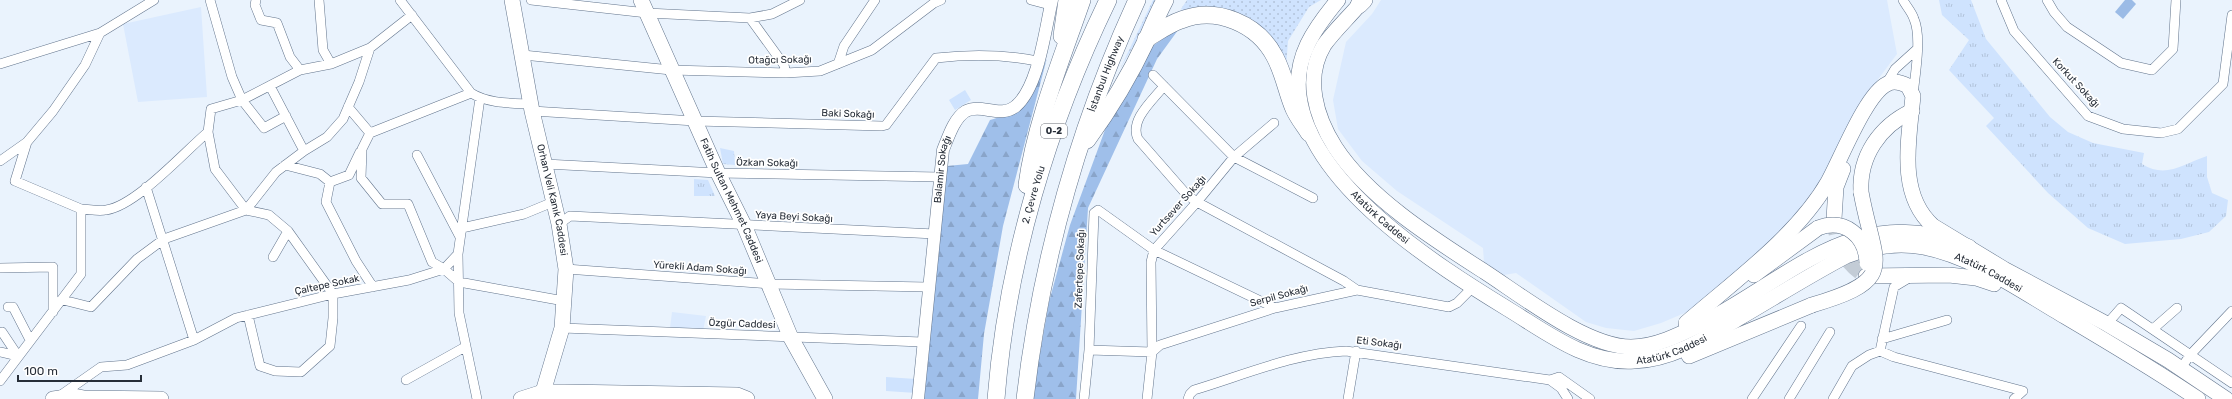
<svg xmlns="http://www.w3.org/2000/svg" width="2232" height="399" font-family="Rubik,sans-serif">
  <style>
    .built { fill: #dbeafe }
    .grass { fill: url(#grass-dots) }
    .forest { fill: url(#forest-firs) }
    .park { fill: url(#park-tufts) }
    .pitch { fill: #cfe3fe }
    .water { fill: #9bbbe6 }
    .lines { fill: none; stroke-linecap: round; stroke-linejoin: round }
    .primary-tunnel { stroke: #c3ccd6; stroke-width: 15; stroke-dasharray: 15 8; stroke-linecap: butt }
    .minor-casing { stroke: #62748c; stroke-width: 10 }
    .tertiary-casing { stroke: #62748c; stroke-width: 13 }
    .primary-casing { stroke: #62748c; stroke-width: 16 }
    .motorway-casing { stroke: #62748c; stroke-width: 18 }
    .minor { stroke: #fff; stroke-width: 9 }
    .tertiary { stroke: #fff; stroke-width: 12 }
    .primary { stroke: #fff; stroke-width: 15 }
    .motorway { stroke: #fff; stroke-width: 17 }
    .primary-bridge-casing { stroke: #62748c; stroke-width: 16; stroke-linecap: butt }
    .primary-bridge { stroke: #fff; stroke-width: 15 }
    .labels { text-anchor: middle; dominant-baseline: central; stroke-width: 3.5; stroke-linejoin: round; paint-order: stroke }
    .shield { fill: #fff; stroke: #686d74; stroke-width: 1 }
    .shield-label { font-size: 9px; font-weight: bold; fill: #272e38 }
    .street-label { font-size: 10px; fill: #272e38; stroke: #fff }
  </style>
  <defs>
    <pattern id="grass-dots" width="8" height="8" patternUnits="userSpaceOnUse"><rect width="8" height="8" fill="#cfe3fe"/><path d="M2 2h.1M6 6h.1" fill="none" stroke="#b2c3da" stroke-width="1.8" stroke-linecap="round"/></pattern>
    <pattern id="forest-firs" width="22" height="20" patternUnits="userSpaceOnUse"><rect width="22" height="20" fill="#9fbfea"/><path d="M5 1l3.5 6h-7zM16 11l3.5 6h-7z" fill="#89a4c9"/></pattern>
    <pattern id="park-tufts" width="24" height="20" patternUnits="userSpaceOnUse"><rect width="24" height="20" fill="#cfe3fe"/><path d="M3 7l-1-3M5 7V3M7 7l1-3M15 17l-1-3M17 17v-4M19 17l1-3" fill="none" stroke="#b2c3da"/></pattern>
  </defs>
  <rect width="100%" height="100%" fill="#eaf3fd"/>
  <path class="built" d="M1381,0H1887L1897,54L1867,94L1816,194L1793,219L1707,298L1687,312L1661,323L1634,331L1606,328L1586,322L1516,273L1504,275L1484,262L1483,248L1397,191L1362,161L1338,129L1333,100L1346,42L1372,14Z
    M201,7L207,97L138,102L123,24Z
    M672,312L706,316L703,331L670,328Z"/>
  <path class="grass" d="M1153,0H1160L1120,69Z
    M1187,0H1321L1309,7L1288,41L1286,68C1282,59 1278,48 1273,40C1255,11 1214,1 1184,11L1181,9Z"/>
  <path class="forest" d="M1181,26L1157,59L1088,208L1076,399H1032L1049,302L1070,225L1109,119L1134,72L1154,45Z
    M1047,58L1003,226L984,334L978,399H924L947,166L968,164L990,120C1029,109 1033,94 1047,58Z"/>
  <path class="park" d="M1939,0H1971L1986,39L2050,117L2068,132L2093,143L2144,153L2142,164C2166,179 2183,164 2207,156V177L2212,193L2228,200L2226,216L2209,232L2181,239L2125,244L2088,228L2048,193L1986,126L1994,118L1949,70L1969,40L1942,15Z
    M720,148L734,151L735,165L723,164Z
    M694,179L708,180L715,196H694Z"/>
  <path class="pitch" d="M965,90L971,100L955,110L949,100Z
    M886,377L916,379V393L886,391Z"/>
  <path class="water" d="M2125,0H2132L2136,4L2123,19L2115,12Z"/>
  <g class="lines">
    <path class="primary-tunnel" d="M1834,219C1836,243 1844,264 1866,276"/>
    <defs>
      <path id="minor" d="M210,0L232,77L242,100L264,128L286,116
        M256,0L255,5L261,20L277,23L290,57L300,70
        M319,0L323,50L331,64
        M400,0L471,93C489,104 511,103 531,104
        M531,0L647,13L750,18L772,14L800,0
        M1031,0L1050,5
        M1903,0C1906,6 1912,12 1914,19C1922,37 1915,75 1913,95
        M2001,0L2014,31L2088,116L2123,129L2161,133L2178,129L2223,84L2232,15
        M2047,0L2054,12L2067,27L2121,63L2152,70L2173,49L2176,0
        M750,18L784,65L786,73
        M523,55L671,70L786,73L820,71L872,50L934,3L941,0
        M0,64L100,33L154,0
        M838,64L844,46L875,0
        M1153,75L1234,157L1313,198
        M1886,84L1895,69L1916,50
        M270,86L304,151
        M1164,86C1153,100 1129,120 1138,139L1187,195L1197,202L1344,281L1357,290
        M471,93L370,133L362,149L361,178L382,204H408L432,262L444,269L459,282L564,301
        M348,107L370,133
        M532,111L695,121L882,126L886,125L936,58C971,54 1002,54 1037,61
        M208,132L215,169L246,210L269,215L288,231L333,294V318L330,346L301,372L275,371L260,366L248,315
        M417,155L460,237
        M0,161L27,142
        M545,164L718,173L940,177
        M285,165L320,174L330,182L326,202L356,261L373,287
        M330,182L349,175L360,152
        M146,187L194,340
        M81,209C89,209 98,212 106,210C136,206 184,152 208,132L211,109L242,100L300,70L331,64L370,48L412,15
        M559,224L570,216L935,234
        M462,228L524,214L553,202
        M458,254L459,313L477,399
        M273,257L288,231
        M0,268L53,267V312
        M566,269L770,284L928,287
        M63,300L91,307L137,259L164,239L246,210L276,172L304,151L327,137L343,119L359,82L370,48
        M8,307H13L30,340
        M2107,324L2121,308L2232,383
        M562,328L922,342
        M2153,329L2177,308
        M2,332L18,356
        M1882,339L1947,320
        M1089,350L1152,352L1160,345L1275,308L1357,290L1449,307L1457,303L1473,287
        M1880,351L1894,287L1909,278
        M0,352L18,356
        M2181,368L2191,354L2232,311
        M406,380L465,347
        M1550,380L1559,377L1590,399
        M0,381L81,274V209L15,181L27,142L53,111L85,65L100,33
        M61,395L101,367L127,365L194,340L236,318L333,294L409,280L444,269L458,254L480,98
        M1084,399L1089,350L1094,213L1098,210L1154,250L1275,308
        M1147,399L1152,352L1151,262L1154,250L1197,202L1234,157L1274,123
        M1188,399L1190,394L1194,390C1244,375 1294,353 1346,351L1550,380L1561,388L1568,399
        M1348,399L1356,351
        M1752,399L1801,326
        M1789,399L1830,332
        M1833,399L1852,366L1869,355L1880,351L1894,357L2023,391L2014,399"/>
      <g id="tertiary">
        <path id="s1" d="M918,399L943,150C948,138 954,118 966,111C982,103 1000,119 1016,106C1039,86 1045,29 1052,0"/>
      </g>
      <g id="primary">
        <path id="s2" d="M512,0L532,111L559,224L566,269L562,328L543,392"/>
        <path id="s3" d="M641,0L718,173L744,225L791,338L825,399"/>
        <path id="s4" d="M1338,0C1314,29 1294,57 1299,96C1311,186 1436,265 1508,309C1546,332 1586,364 1634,361C1673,360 1707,337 1739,318C1775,297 1810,275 1846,256C1870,247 1898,242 1923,247C1970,256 2014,286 2054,310C2103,339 2151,367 2198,399"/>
        <path d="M1359,5C1348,18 1334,31 1324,45C1304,78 1316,117 1335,147C1368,198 1435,240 1485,272C1522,296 1587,347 1631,347C1655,347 1679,335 1699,325C1791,278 1858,199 1969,247"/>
        <path d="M1861,192C1859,156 1880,126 1912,111"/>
        <path d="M1834,219L1836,187L1843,169"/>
        <path d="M1754,275L1818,228"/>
        <path d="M1866,276L1949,275L1976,278L1994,284"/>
        <path d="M1686,323C1733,282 1797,236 1828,182C1841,159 1866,94 1887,84C1894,80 1902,83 1908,86L1913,96C1909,139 1897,194 1933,226L2004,269L2107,324L2168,360L2226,399"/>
        <path d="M1689,356L1812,305"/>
        <path d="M53,399L74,396L84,398L161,399"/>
        <path d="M521,399L543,392H565L737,395L747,399"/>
      </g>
      <g id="motorway">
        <path d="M1359,5L1364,0"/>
        <path d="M1062,36L1067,0"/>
        <path d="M1146,39C1158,32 1169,24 1181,20C1217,6 1258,24 1275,57C1284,74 1287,93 1294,109C1298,118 1304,125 1309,133"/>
        <path d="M1087,140C1109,110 1131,73 1147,39C1153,25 1158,13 1165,0"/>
        <path d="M1027,185C1035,124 1062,58 1082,0"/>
        <path id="s5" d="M996,399C1007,261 1048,124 1108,0"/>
        <path id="s6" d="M1025,399C1041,261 1079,126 1137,0"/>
      </g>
    </defs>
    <use href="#minor" class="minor-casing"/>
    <use href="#tertiary" class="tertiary-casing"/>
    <use href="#primary" class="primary-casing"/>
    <use href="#motorway" class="motorway-casing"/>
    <use href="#minor" class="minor"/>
    <use href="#tertiary" class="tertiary"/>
    <use href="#primary" class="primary"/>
    <use href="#motorway" class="motorway"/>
    <defs>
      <path id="primary-bridge" d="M1818,228C1845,218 1866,236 1867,263
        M1812,305C1901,279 1874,265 1861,192"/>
    </defs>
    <use href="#primary-bridge" class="primary-bridge-casing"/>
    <use href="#primary-bridge" class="primary-bridge"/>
  </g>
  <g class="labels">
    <rect class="shield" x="1041" y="124" width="26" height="14" rx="3"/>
    <g class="shield-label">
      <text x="1054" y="131">O-2</text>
    </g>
    <g class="street-label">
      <text transform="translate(780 60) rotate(-1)">Otağcı Sokağı</text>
      <text stroke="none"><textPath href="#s6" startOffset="336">İstanbul Highway</textPath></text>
      <text transform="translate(2076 83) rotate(47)">Korkut Sokağı</text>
      <text transform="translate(848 114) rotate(2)">Baki Sokağı</text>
      <text transform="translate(767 163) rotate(1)">Özkan Sokağı</text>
      <text stroke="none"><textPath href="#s1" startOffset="231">Balamir Sokağı</textPath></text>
      <text stroke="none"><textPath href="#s5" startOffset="208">2. Çevre Yolu</textPath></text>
      <text stroke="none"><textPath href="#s2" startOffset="204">Orhan Veli Kanık Caddesi</textPath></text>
      <text stroke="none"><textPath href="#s3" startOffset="220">Fatih Sultan Mehmet Caddesi</textPath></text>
      <text transform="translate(1178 206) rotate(-48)">Yurtsever Sokağı</text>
      <text transform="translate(794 217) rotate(3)">Yaya Beyi Sokağı</text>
      <text stroke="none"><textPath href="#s4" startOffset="256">Atatürk Caddesi</textPath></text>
      <text transform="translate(700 268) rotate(4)">Yürekli Adam Sokağı</text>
      <text transform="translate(1080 269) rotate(-88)">Zafertepe Sokağı</text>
      <text stroke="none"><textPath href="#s4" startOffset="940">Atatürk Caddesi</textPath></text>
      <text transform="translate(327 285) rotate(-12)">Çaltepe Sokak</text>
      <text transform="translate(1279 296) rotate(-15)">Serpil Sokağı</text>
      <text transform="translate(742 324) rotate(2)">Özgür Caddesi</text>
      <text transform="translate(1379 343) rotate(7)">Eti Sokağı</text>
      <text stroke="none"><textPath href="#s4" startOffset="592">Atatürk Caddesi</textPath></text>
    </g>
  </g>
  <path d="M18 375v6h123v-6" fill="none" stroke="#272e38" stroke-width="2"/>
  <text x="24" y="375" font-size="12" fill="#272e38" stroke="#ffffff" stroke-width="3" paint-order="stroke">100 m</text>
</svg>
